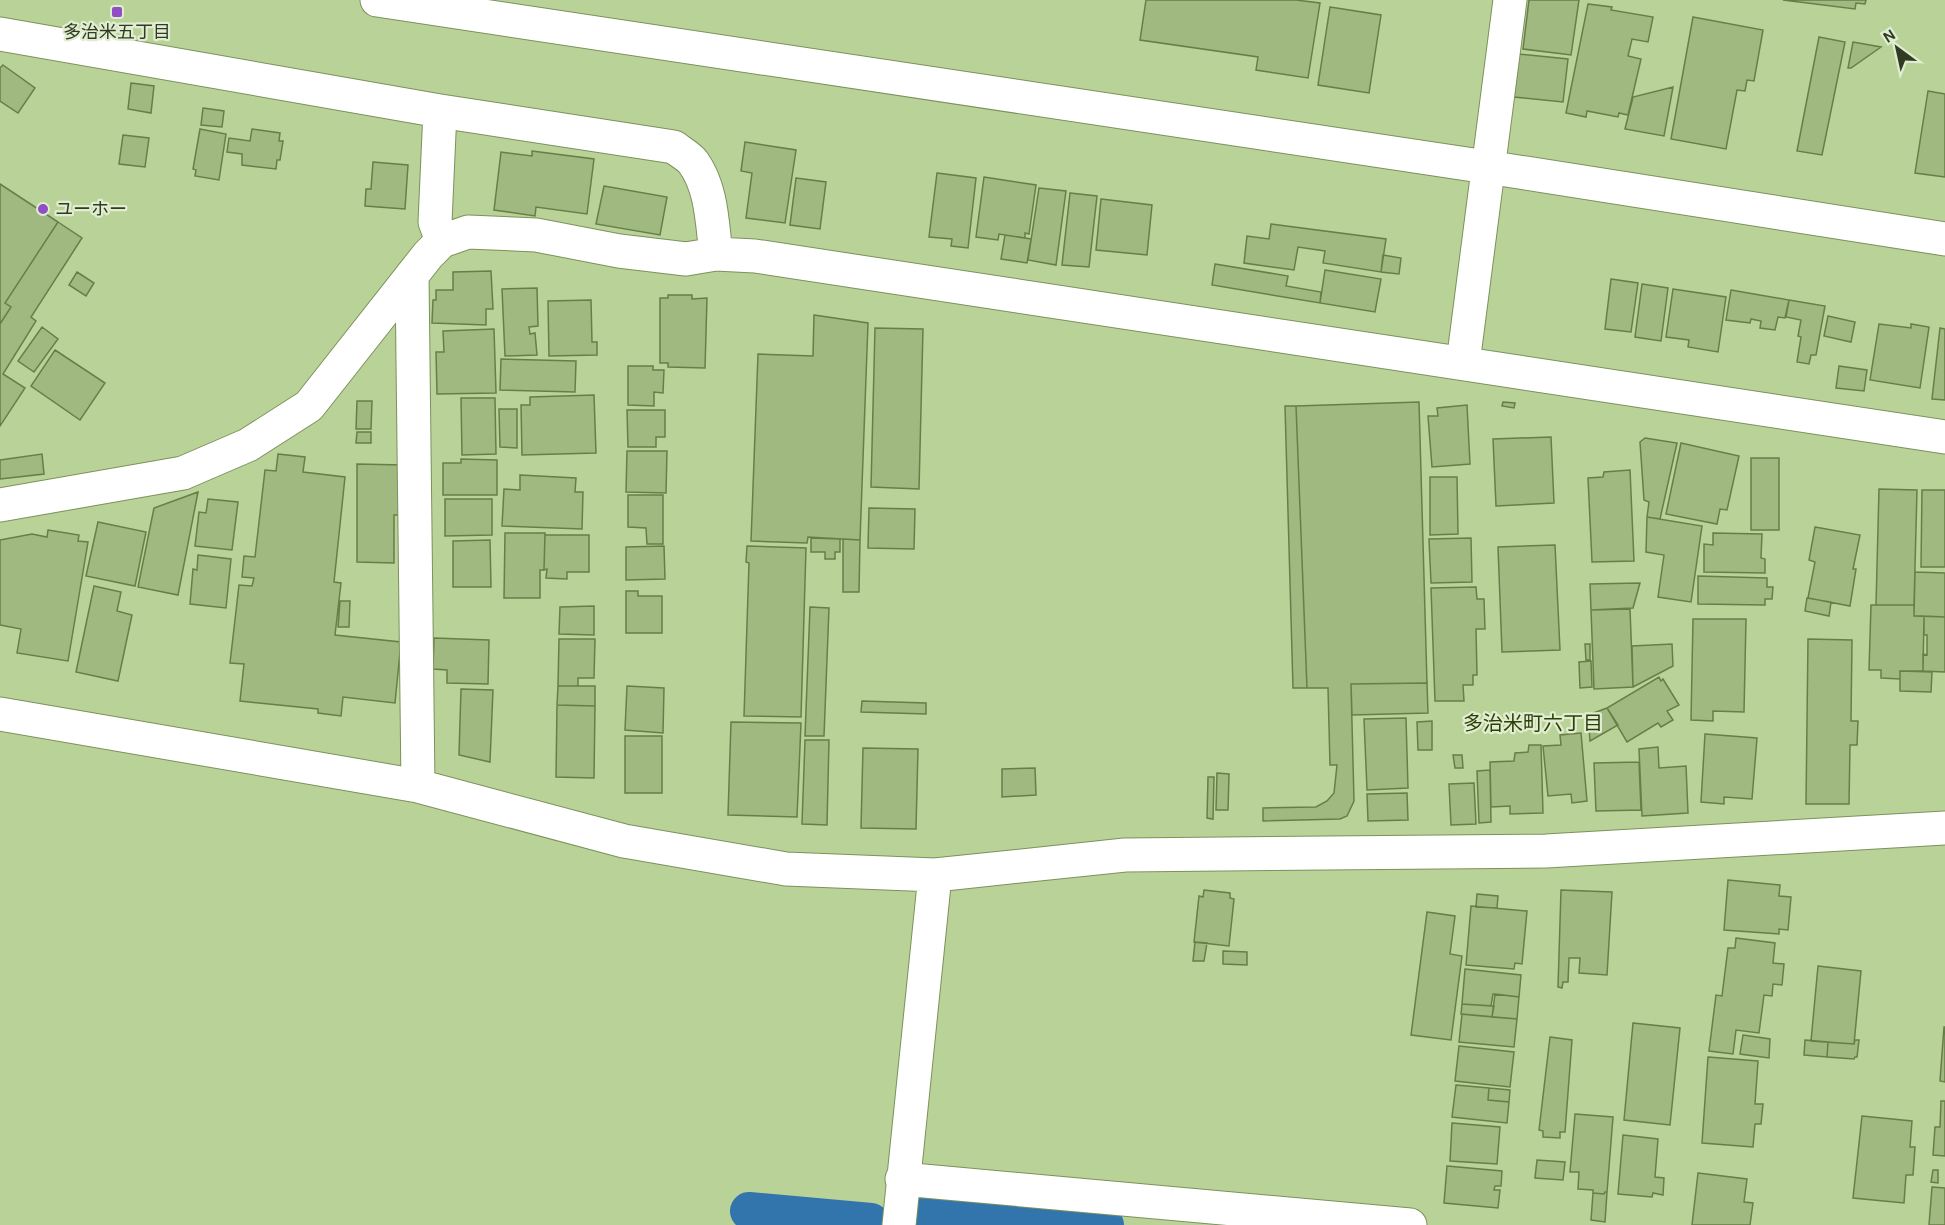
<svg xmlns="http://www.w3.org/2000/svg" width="1945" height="1225" font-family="Karla,'Noto Sans JP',sans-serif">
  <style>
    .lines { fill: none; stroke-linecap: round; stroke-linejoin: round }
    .canal { stroke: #3274ac; stroke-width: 38 }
    .building { fill: #a0b980; stroke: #687e48; stroke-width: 1.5 }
    .minor-casing { stroke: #7b925b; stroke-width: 35 }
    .minor { stroke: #fff; stroke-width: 33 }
    .poi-dot { fill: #904fc4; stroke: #e0edd0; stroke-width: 2 }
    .labels { text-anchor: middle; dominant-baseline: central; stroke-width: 4.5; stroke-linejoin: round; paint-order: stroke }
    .poi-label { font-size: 18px; fill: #313b24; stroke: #e0edd0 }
    .neighbourhood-label { font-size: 20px; fill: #2c3f07; stroke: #e0edd0 }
  </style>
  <rect width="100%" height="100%" fill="#b9d298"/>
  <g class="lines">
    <path class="canal" d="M924,1210L1105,1225
      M749,1211L871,1222"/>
  </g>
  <path class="building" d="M1146,0H1296L1320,3L1308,78L1256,70L1258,57L1140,40Z
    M1529,0H1579L1571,55L1523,49Z
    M1783,0H1866L1865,4L1856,3L1855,9Z
    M1588,4L1612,7L1611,10L1653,17L1648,42L1632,39L1628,56L1641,59L1628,115L1619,113L1618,117L1587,111L1586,117L1566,113Z
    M1330,7L1381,15L1369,93L1318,85Z
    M1693,17L1763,30L1754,81L1747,80L1745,91L1737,90L1726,149L1671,139Z
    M1819,37L1845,42L1822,155L1797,151Z
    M1853,42L1881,47L1851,68H1848Z
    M1518,54L1568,59L1563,102L1514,97Z
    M3,65L35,88L18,113L0,101V68Z
    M131,83L154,86L151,113L128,109Z
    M1673,87L1664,136L1625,129L1633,97Z
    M1928,91L1945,94V177L1915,173Z
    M203,108L224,111L222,127L201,125Z
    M200,129L226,134L219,180L195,176L196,170L193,169Z
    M252,129L280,133L279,141H283L280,160H277L276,169L242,165V154L227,152L229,138L250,141Z
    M123,135L149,138L145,167L119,164Z
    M745,142L796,150L785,223L746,218L752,173L741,171Z
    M532,151L594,159L587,214L536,207L535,216L494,210L501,152L532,156Z
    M373,162L408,165L405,209L365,206L366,189H371Z
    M937,173L976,178L968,248L951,246L952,239L929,237Z
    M984,177L1036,185L1029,234L1025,233V238L999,234L998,240L976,237Z
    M796,178L826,182L820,229L790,225Z
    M0,184L58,222L5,303L11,307L0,324Z
    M604,186L667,197L660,235L596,224Z
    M1039,188L1066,191L1056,265L1028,260Z
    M1070,193L1097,196L1089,267L1062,265Z
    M1101,199L1152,205L1147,255L1096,250Z
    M58,222L82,238L31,317L36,321L3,374L25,388L0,426V324L11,307L5,303Z
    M1271,224L1386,239L1381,272L1323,263L1325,251L1298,247L1294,270L1244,263L1247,236L1269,239Z
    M1005,235L1031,239L1027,263L1001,259Z
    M1383,255L1401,258L1399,274L1381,272Z
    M1215,264L1288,276L1286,286L1321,292L1320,303L1212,285Z
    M1325,270L1381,279L1375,312L1320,303Z
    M491,271L493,309H486V325L432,323L433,300H436V290H453V272Z
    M77,272L94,283L86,296L69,285Z
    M1611,279L1638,283L1631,332L1605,329Z
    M1642,284L1668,288L1661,341L1635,337Z
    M537,288L538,326L529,327L530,334L535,333L537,355L505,356L502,289Z
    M1673,289L1726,297L1718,352L1688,347L1689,340L1666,337Z
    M1731,290L1789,300L1785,318L1778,317L1775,330L1760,328L1761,321L1751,319L1750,323L1726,320Z
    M668,295H692V299L707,298L705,368L668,367V363H660V298H668Z
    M591,300L592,342H597V355L549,356L548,301Z
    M1789,300L1825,306L1816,355H1811L1809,364L1797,362L1801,337L1798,336L1801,320L1786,317Z
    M814,315L868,323L860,540L808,537L807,543L751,541L758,354L813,356Z
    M1828,316L1855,322L1851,342L1824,336Z
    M1879,324L1911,328V324L1929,327L1920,388L1870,380Z
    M42,327L58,339L34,372L18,361Z
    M875,328L923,329L919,489L871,487Z
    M1940,328L1945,329V400L1932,399Z
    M494,329L496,393L437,394L436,352H444L443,331Z
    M55,350L105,383L80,420L31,386Z
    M501,359L576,361L575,392L500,390Z
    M628,366H653V370H664L663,393L654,392V406L628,405Z
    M1839,366L1867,370L1864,391L1836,388Z
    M594,395L596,453L522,455L521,405H530V397Z
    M461,398H495L496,454L462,455Z
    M357,401H372L371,429H356Z
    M1419,402L1427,683L1351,684L1354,801L1347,816L1340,819L1263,821V808L1316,807L1327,801L1334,793L1337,765H1330L1328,688H1307L1296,406Z
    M1503,402L1515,403L1514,408L1502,406Z
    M1467,405L1470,464L1432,467L1428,416H1438L1437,408Z
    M1285,406H1296L1307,688H1293Z
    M499,409H517V448L500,447Z
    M627,410H665V437H656V447H628Z
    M357,432H371V443H356Z
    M1551,437L1554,503L1496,506L1493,439Z
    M1645,438L1677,443L1660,519L1647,517L1649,502L1644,500L1640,442Z
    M1681,443L1739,456L1727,510L1720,509L1717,524L1666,514Z
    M627,451H667L666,493L626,492Z
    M42,454L44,474L0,479V460Z
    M278,454L305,457L303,472L345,477L334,582L341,583L335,635L401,642L395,703L343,697L341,716L318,713V709L240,701L244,664L230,663L239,585L252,586L254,578L242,577L244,556L255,557L265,470L276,471Z
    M1751,458H1779V530H1751Z
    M461,459L497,460V495H443V463H461Z
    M357,464L403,465L402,515H394V563L357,562Z
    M1630,470L1634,561L1592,562L1588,478L1603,477L1604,472Z
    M520,475L576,478L575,492H583L582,529L502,526L504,489L520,490Z
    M1430,477H1457L1458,534L1430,535Z
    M1879,489L1917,490L1914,605H1876Z
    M1922,490H1945V567H1921Z
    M198,492L178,595L138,587L154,508Z
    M628,495H663V544H647L646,528L628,527Z
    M208,499L238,502L232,550L195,546L199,512L206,513Z
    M445,499H492V535L445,536Z
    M869,508L915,509L914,549L868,548Z
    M1647,517L1702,526L1691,602L1658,597L1664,555L1646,552Z
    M98,522L146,532L135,586L86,576Z
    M1815,527L1860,535L1853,569H1856L1850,606L1808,598L1815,562L1809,560Z
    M48,530L79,535L78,541L88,542L68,661L17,653L21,629L0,625V540L32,534L47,537Z
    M505,533H545L544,570H540V598H504Z
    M1713,533L1762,534L1761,558L1765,559V573L1704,572V544L1713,545Z
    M545,535H589V572H567V579L546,578L547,569L544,570Z
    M811,538L840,539V552H835V559H825V552H811Z
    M1471,538L1472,582L1431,583L1429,539Z
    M843,539L860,540L859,592H843Z
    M490,540L491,587H453V541Z
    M1555,545L1560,650L1502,652L1498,547Z
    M664,546L665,579L626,580V547Z
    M747,546L806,548L801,717L744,716L749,563L746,562Z
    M198,555L231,559L226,608L190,604L193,569L197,570Z
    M1915,572L1945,573V617L1914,616Z
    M1698,576L1767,578V587H1773L1772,599H1765V605L1698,604Z
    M1640,583L1633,608L1591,610L1590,584Z
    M94,586L121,592L117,611L132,615L118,681L76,672Z
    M1476,587L1477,599H1484L1485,629H1476L1477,675H1473V685H1463L1464,701H1435L1431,588Z
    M626,591H638V596H662V633H626Z
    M1807,598L1831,602L1829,616L1805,611Z
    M340,601H350L349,627H338Z
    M1871,605H1914V616H1924L1923,671H1900V679L1881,678V670H1869Z
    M594,606V635L559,634L560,607Z
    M810,607L829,608L824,736H805Z
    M1630,609L1633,687L1594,689L1591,610Z
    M1924,616L1945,617V672L1923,671V654L1927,655V635H1924Z
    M1693,619H1746L1744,712L1713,711V721L1691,720Z
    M434,638L489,640L488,684L447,683V670L433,669Z
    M559,639H595L594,678H578V686H558Z
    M1808,639L1852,640L1851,721H1858L1857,745H1850L1849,804H1806Z
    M1585,644H1590V660H1586Z
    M1672,644L1673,666L1633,687L1632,646Z
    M1591,661L1592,687L1580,688L1579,662Z
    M1900,671L1932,672L1931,692L1900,691Z
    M1659,677L1661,681L1663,679L1679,705L1667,711L1673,720L1661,727L1658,723L1627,742L1607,708Z
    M1427,683L1428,713L1352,715L1351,684Z
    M558,686H595V706L557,705Z
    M627,686L664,688L663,733L625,730Z
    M461,689L493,690L490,762L459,755Z
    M862,701L926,703V714L861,712Z
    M557,705L595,706L594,778L556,777Z
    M1607,708L1618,725L1590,741L1588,715Z
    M1406,718L1408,788L1367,790L1364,719Z
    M1432,721V750H1418L1417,722Z
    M731,722L801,723L797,817L728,815Z
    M1581,733L1587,801L1572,803L1571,794L1548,796L1543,746L1561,745L1560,735Z
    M1705,734L1757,738L1752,799L1724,797V804L1701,802Z
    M625,736H662V793H625Z
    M805,740H829L827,825L802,824Z
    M1529,745H1541L1543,813L1510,814V806L1491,807L1490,762L1514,761L1515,753L1528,752Z
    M1658,747L1659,768L1686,766L1688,813L1642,816L1639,749Z
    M863,748L918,749L916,829L861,828Z
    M1453,755H1462L1463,768H1455Z
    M1639,762L1641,810L1596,811L1594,763Z
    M1035,768L1036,795L1002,797V769Z
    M1490,770L1491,822L1479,823L1477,771Z
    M1217,773L1229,774L1228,810H1216Z
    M1208,777H1214L1213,819L1207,818Z
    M1474,783L1476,824L1451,825L1449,784Z
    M1407,793L1408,820L1368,821L1367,794Z
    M1728,880L1780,885L1779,896L1791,897L1788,930L1779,929V934L1724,930Z
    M1204,890L1230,893V898L1234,899L1229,946L1194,942L1199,896L1203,897Z
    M1561,890L1612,892L1607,975L1579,973L1580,958H1569L1568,982H1563L1562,988L1558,987Z
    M1477,894L1498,896L1497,908L1476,907Z
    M1471,906L1527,911L1522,964L1515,963L1514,969L1466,965Z
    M1427,912L1455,916L1450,954L1462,956L1451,1040L1411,1035Z
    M1736,938L1775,943L1773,963L1784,964L1782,985L1773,984L1772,996L1764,995L1759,1033L1736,1030L1733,1054L1709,1051L1716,995L1722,996L1728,948H1735Z
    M1195,942L1207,943L1204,961H1193Z
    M1223,951L1247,952V965L1223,964Z
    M1818,966L1861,971L1854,1044L1811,1041Z
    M1465,969L1521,975L1519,997L1493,994L1491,1006L1462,1004Z
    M1495,994L1519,997L1517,1019L1492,1017Z
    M1462,1004L1494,1006L1492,1017L1461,1014Z
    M1462,1014L1517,1019L1514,1047L1459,1042Z
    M1633,1023L1680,1028L1670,1125L1624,1120Z
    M1944,1027H1945V1082L1940,1081Z
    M1743,1035L1770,1039L1769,1058L1740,1054Z
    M1550,1037L1572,1040L1565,1132H1560V1138L1543,1137V1131L1539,1130Z
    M1805,1040L1828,1042L1827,1057L1804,1055Z
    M1855,1040H1859L1857,1057H1855L1854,1059L1827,1057L1828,1042L1854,1044Z
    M1459,1046L1514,1052L1510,1087L1455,1081Z
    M1708,1057L1758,1061L1755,1104H1763L1761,1124H1755L1753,1147L1702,1143Z
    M1456,1085L1489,1088L1488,1100L1509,1102L1507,1123L1452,1117Z
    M1489,1088L1510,1090L1509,1102L1488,1100Z
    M1941,1101H1945V1156L1933,1155L1935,1127H1940Z
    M1575,1114L1613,1117L1607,1192H1605L1604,1194L1593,1193V1190L1578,1189L1579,1172H1570Z
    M1862,1116L1912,1121L1910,1147H1915L1913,1175H1906L1904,1203L1853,1198Z
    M1452,1123L1500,1127L1497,1164L1450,1161Z
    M1623,1135L1658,1139L1655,1177L1664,1178L1663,1195L1653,1193L1652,1197L1618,1194Z
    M1537,1160L1565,1162L1563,1180L1535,1178Z
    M1447,1166L1502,1171L1501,1186H1495L1494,1190H1500L1498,1208L1444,1203Z
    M1933,1170H1938V1183L1931,1182Z
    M1698,1173L1747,1179L1744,1202L1753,1203L1750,1225H1692Z
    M1932,1187L1945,1188V1225H1929Z
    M1605,1192H1607L1605,1222L1591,1220L1593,1193L1604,1194Z"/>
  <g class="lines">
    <defs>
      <path id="minor" d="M377,0L1487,167L1945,239
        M0,34L440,111L674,147C680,152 688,156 693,162C712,188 712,223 716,254
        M440,111L435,222L442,241
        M412,275L418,786
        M1463,363L1510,0
        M0,505L183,473L248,445L309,406L428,255L442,241L468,232L536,235L619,251L686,259L716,254L755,256L1945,437
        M0,714L418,786L624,841L786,869L935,875L1125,855L1546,851L1945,828
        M902,1179L1410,1225
        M899,1225L935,875"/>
    </defs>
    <use href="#minor" class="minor-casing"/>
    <use href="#minor" class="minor"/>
  </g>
  <g class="poi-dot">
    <rect x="111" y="6" width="12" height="12" rx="3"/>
    <circle cx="43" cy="209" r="6"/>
  </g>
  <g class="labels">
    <g class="poi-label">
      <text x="117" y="32">多治米五丁目</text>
      <text x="55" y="209" text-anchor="start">ユーホー</text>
    </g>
    <g class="neighbourhood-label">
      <text x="1533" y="723">多治米町六丁目</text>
    </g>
  </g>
  <g transform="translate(1897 48) rotate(327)" stroke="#e0edd0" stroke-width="4.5" paint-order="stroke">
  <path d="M0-4.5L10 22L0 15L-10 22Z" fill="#313b24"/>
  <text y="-9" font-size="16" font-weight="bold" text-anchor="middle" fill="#313b24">N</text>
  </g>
</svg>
